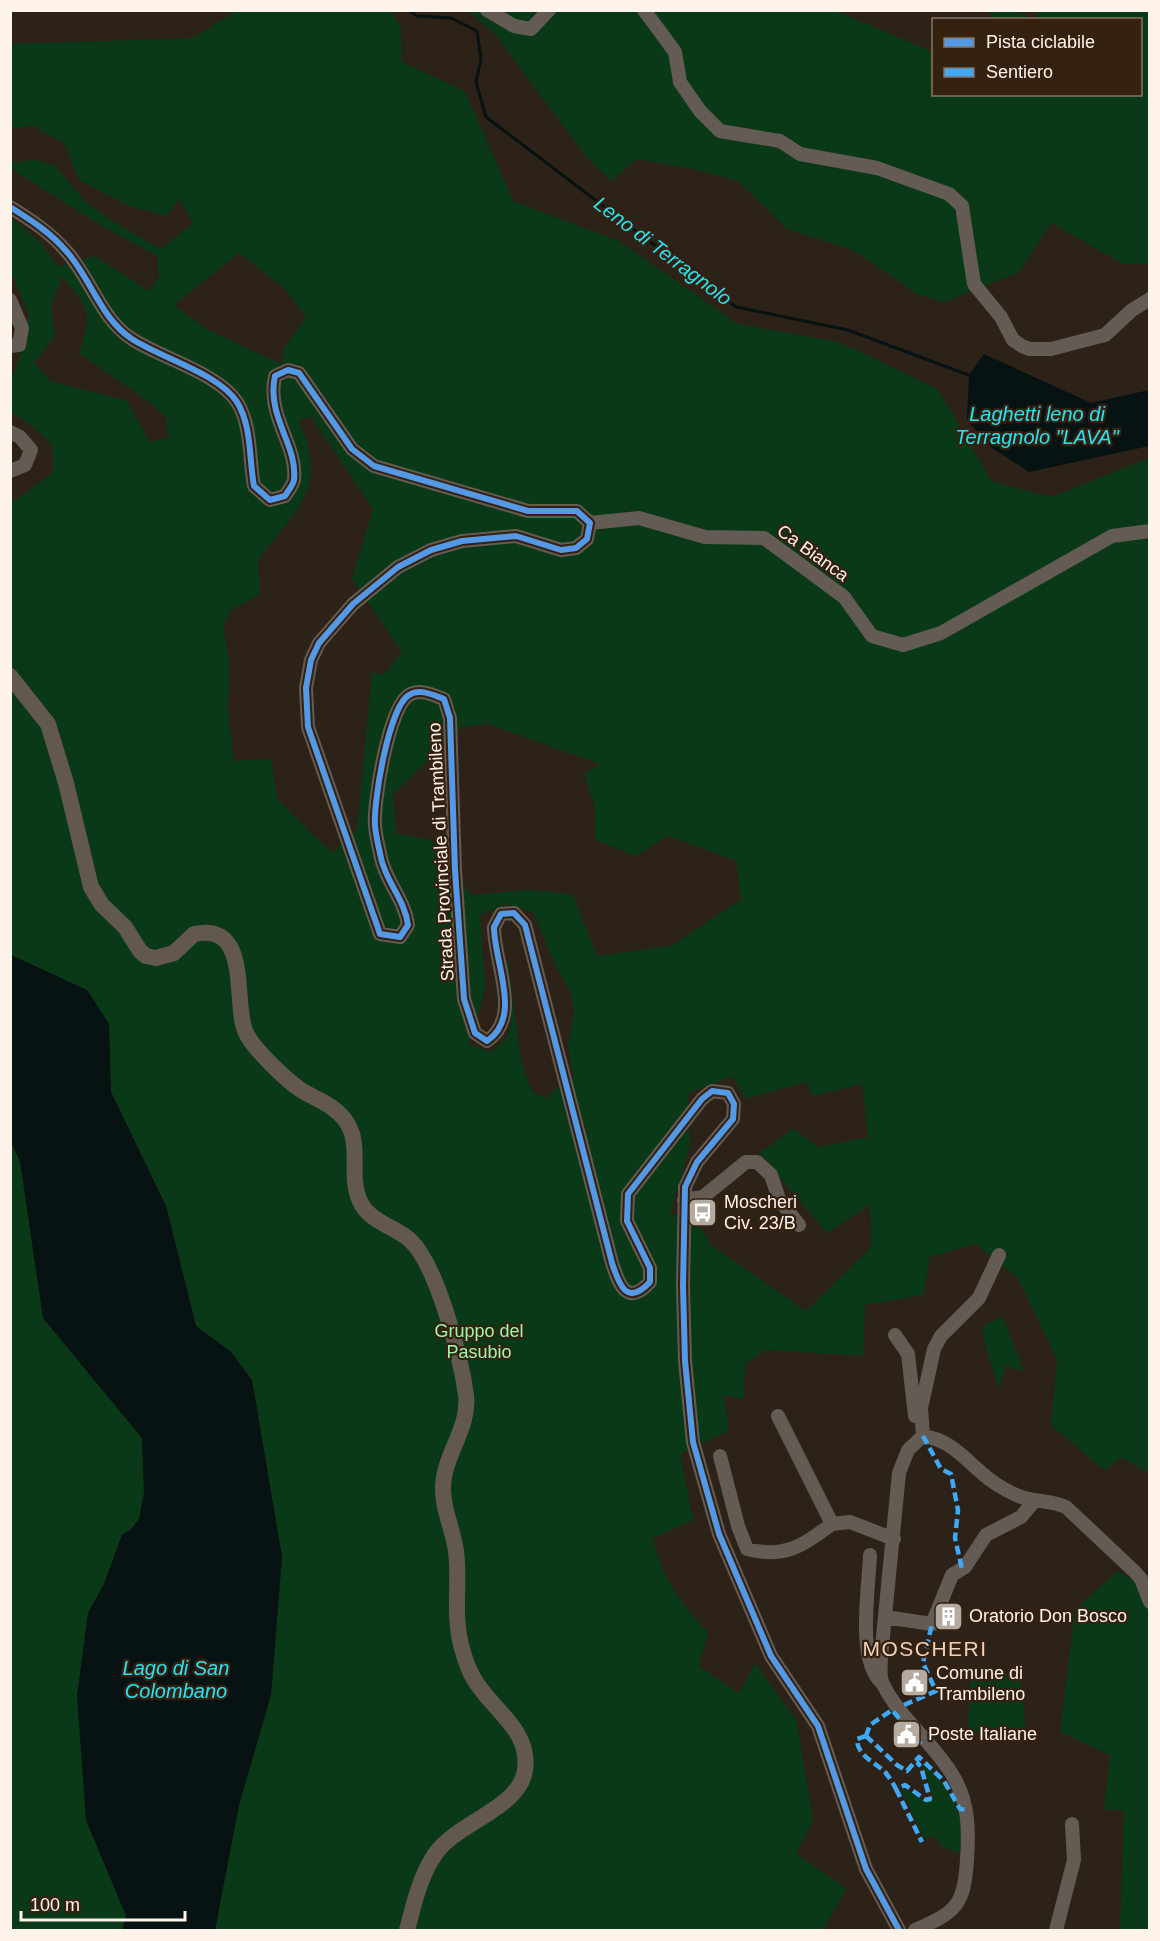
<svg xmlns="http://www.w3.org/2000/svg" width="1160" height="1941" font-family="Helvetica,sans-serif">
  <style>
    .green { fill: #0a3918; fill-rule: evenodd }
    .water { fill: #071212 }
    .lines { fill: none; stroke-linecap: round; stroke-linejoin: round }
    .stream { stroke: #071212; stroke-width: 3 }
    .minor { stroke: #635b54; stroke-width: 14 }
    .major { stroke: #63584e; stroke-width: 16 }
    .quiet { stroke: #3fa9f5; stroke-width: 4.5; stroke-dasharray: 9 4.5; stroke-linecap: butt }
    .cycleway-casing { stroke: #352110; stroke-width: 10 }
    .cycleway { stroke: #5399e6; stroke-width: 6 }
    .labels { text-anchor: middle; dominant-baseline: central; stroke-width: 4.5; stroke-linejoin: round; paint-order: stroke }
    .street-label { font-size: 18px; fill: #fef3ea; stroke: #352110 }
    .poi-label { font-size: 18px; fill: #fef3ea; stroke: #352110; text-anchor: start }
    .park-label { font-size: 18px; fill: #98f7ab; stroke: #352110 }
    .water-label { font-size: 20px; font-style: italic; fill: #26e3f4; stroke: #352110 }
    .quarter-label { font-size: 21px; letter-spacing: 1.5px; fill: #edd1bc; stroke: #352110 }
  </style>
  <rect width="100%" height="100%" fill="#2d2218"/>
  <path class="green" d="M236,11H391L401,28L402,62L465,91L513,201L619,241L738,324L839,342L938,389L991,481L1051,497L1149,458V1473L1121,1457L1105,1471L1051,1425L1057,1360L1018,1278L976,1244L930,1257L923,1295L865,1305L863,1356L766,1350L745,1364L744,1399L723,1395L729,1430L680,1454L693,1520L653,1538C660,1574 682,1607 708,1632L699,1666L739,1694L755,1663L796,1719L813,1820L796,1854L846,1888L823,1930H215L239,1805L271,1695L282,1557L252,1380L231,1352L196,1326L166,1206L111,1092L109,1024L87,990L10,955L11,497L15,501L53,472L52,444L29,424L11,412V380L20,355L29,314L11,272V217L39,241L59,267L94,256L149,291L159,277L157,256L95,222L18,173L11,167V162L37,160L55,166L86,202L115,223L161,249L193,223L179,199L166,216L129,206L79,180L64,143L33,126L11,128L10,44L193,38ZM239,253L284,288L306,317L284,348L281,364L206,329L174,305ZM62,277C89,308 93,312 79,353C108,375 140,392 166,417L168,438L150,442L127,401L50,381L34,363L55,335L51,307ZM311,417L373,509L352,579L402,652L384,674L372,673L357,829L332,853L277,799L271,759L234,761L228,713L229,662L223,626L231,610L260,594L258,560C295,510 331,488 298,420ZM488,724L600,764L584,774L595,808V840L636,856L668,836L736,861L741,900L671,946L597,956L573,894L527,890L471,895L433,841L396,833L393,794L462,727ZM506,904L533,912L555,965L571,992L574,1012L568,1044L573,1079L551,1092L547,1099L532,1091L521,1062L508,962L504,963L511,1023L507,1037L491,1052L468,1044L481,1006L485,984L480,915ZM732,1076L745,1099L806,1082L813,1096L862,1084L868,1137L819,1147L793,1129L759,1153L827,1233L870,1205L871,1247L806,1311L711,1245L694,1216L670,1214L690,1146L688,1093Z
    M468,11H836L933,52L934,94H1140V20L1035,19L1038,11H1149V264H1123L1051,223L1019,272L944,302L917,294L853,250L787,229L738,181L692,169L637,159L611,181L586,157L495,34Z
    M986,11H1018L1030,19H996Z
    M10,1142L20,1161L43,1318L142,1438L144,1493L139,1519L131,1529L122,1535L104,1584L88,1613L86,1820L126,1916L122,1930H11Z
    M1003,1317L1024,1372L1006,1365L999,1389L982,1335L985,1324Z
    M1118,1571L1149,1592V1930H1120L1124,1810H1104L1110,1755L1060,1732L1075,1609Z
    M976,1669L1020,1676L1026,1730L968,1733L970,1679L975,1680Z
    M922,1763C955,1793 963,1810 962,1854L941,1846L935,1836L924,1839L902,1790L905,1789L927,1802L934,1799Z"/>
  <path class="water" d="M984,354L1091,403L1149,390V446L1029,472L992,448L967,420L969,375Z
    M11,955L87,990L109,1024L111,1092L166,1206L196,1326L231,1352L252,1380L282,1557L271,1695L239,1805L215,1930H122L126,1916L86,1820L77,1696L88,1613L104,1584L122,1535L131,1529L139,1519L144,1493L142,1438L43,1318L20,1161L11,1142L10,1037L13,1029L10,1028Z"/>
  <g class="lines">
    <path class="stream" d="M409,10L417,16L451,18L477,31L481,59L476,82L486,117L736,307L848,330L971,376"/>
    <path class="minor" d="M487,10L514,26L531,29L549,10
      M644,10L675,52L680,82L700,111L720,131L780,141L800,154L877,168L949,194L962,206L974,284L1001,317L1013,340L1022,346L1029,349H1051L1105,335L1132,310L1150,299
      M10,207C31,220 51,233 67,252C91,279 101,319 132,339C161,358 218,373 237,402C252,426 249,460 254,486L270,500L285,496C288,491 293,485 294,480C298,445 266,417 275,376L288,370L299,373L352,449L374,466L528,511H577L590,523L587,539L576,548L561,550L516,536L462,541L431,550L398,567L353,604L319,643L311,660L306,688L308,727L380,934L400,937L408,925C405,900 386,882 381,858C379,848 376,837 375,826C373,803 389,706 409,695C420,688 433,695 444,699L450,718L455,870L464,999L475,1033L487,1041C523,1017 494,963 494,927L501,914L514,913L525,925L612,1263C619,1285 627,1307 650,1282V1268L627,1221L628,1194L702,1099L712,1091L728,1093L734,1104L733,1119L697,1162L685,1187L683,1286L685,1361L693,1442L719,1534L771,1656L818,1726L866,1869L899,1930
      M10,300L22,328L19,345L10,346
      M10,432L20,437L31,450L25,465L10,471
      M590,523L639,518L705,537L764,538L844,597L872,636L903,645L941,633L1112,536L1150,531
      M684,1200L703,1197L746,1162H757L771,1175L779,1199L799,1225
      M895,1335L908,1354L915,1416
      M778,1416L832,1524L850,1522L894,1539
      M923,1436L921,1408L934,1349L941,1336L979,1298L999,1255
      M720,1456L738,1526L747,1549C786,1559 803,1545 832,1524
      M870,1555C869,1588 856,1660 882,1683
      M885,1617L932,1624L952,1575L965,1567L986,1535L1021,1517L1035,1500
      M915,1930C956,1912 964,1906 967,1860C969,1831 969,1802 953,1776C934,1743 899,1718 883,1684C879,1677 881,1665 881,1657L899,1473L908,1450L923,1436C955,1440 970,1467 996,1484C1004,1489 1016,1496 1025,1498C1039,1502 1053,1501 1066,1507L1135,1572L1141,1579L1150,1602
      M1056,1930L1074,1860L1072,1824"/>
    <path class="major" d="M10,676L48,724L66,783L91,887L102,905L125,927L140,951L146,956L156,958L174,953L194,934C254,921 231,1008 247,1035C256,1051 286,1080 301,1090C317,1100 333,1104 345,1120C364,1145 346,1178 362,1205C371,1221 396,1228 410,1240C437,1265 461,1358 466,1395C470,1428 444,1454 443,1487C442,1508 453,1529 456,1551C460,1583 453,1613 461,1645C464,1656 468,1670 474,1679C491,1709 531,1730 525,1770C520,1808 458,1822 436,1853C420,1875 414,1904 407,1930"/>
    <path class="quiet" d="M923,1436L941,1469L951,1474L958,1510L955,1538L962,1569
      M904,1705L936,1691L923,1663L932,1624
      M866,1736L857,1739C857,1756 875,1762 885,1772C889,1777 893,1783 896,1789L905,1785L926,1800L930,1799L921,1767L917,1762
      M866,1736L897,1765L907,1771L919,1757L944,1781L960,1809L967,1810
      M866,1736L870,1725L892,1710L921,1744
      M896,1789L922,1842"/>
    <defs>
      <path id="cycleway" d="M10,207C31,220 51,233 67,252C91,279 101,319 132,339C161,358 218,373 237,402C252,426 249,460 254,486L270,500L285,496C288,491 293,485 294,480C298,445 266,417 275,376L288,370L299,373L352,449L374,466L528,511H577L590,523L587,539L576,548L561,550L516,536L462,541L431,550L398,567L353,604L319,643L311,660L306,688L308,727L380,934L400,937L408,925C405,900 386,882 381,858C379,848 376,837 375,826C373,803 389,706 409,695C420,688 433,695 444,699L450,718L455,870L464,999L475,1033L487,1041C523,1017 494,963 494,927L501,914L514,913L525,925L612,1263C619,1285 627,1307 650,1282V1268L627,1221L628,1194L702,1099L712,1091L728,1093L734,1104L733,1119L697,1162L685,1187L683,1286L685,1361L693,1442L719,1534L771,1656L818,1726L866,1869L899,1930"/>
    </defs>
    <use href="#cycleway" class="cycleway-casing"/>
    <use href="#cycleway" class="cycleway"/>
  </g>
  <defs>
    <symbol id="bus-square" viewBox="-11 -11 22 22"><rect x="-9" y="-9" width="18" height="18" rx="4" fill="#b5aaa0" stroke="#352110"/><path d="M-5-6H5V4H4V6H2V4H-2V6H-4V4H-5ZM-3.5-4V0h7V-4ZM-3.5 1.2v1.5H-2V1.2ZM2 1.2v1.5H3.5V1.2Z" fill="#fff"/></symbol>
    <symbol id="building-square" viewBox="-11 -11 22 22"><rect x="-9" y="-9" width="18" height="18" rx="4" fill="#b5aaa0" stroke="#352110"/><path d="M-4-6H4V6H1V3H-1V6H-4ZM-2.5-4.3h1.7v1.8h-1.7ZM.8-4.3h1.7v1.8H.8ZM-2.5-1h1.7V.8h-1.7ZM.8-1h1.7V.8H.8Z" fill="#fff"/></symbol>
    <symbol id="civic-square" viewBox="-11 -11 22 22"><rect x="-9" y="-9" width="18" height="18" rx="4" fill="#b5aaa0" stroke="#352110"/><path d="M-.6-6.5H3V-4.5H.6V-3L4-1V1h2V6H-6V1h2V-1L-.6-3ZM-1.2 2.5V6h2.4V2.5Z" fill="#fff"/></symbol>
  </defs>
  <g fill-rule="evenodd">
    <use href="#bus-square" x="686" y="1196" width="33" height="33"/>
    <use href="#building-square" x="932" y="1600" width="33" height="33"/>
    <use href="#civic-square" x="898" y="1666" width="33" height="33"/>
    <use href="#civic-square" x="890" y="1718" width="33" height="33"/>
  </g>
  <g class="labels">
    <g class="street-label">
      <text transform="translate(813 553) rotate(36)">Ca Bianca</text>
      <text transform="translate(441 852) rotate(-93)">Strada Provinciale di Trambileno</text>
    </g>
    <g class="poi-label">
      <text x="724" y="1202">Moscheri<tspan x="724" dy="21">Civ. 23/B</tspan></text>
      <text x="969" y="1616">Oratorio Don Bosco</text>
      <text x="936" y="1673">Comune di<tspan x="936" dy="21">Trambileno</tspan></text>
      <text x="928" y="1734">Poste Italiane</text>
    </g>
    <g class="park-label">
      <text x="479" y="1331">Gruppo del<tspan x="479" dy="21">Pasubio</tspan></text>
    </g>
    <g class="water-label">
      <text transform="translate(663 251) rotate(37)">Leno di Terragnolo</text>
      <text x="1037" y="414">Laghetti leno di<tspan x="1037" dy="23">Terragnolo "LAVA"</tspan></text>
      <text x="176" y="1668">Lago di San<tspan x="176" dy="23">Colombano</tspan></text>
    </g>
    <g class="quarter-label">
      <text x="925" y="1648">MOSCHERI</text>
    </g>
  </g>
  <rect width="1160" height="1941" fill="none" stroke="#fef3ea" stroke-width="24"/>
  <rect x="932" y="18" width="210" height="78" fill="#352110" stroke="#857567" stroke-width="1.5"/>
  <rect x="944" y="38" width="30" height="9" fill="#5399e6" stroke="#857567" stroke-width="1.5"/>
  <text x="986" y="48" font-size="18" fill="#fef3ea">Pista ciclabile</text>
  <rect x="944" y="68" width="30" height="9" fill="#3fa9f5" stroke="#857567" stroke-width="1.5"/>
  <text x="986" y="78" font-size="18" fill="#fef3ea">Sentiero</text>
  <path d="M21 1911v9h164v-9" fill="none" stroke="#fef3ea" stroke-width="3"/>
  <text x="30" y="1911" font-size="18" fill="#fef3ea" stroke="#352110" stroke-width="4.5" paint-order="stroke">100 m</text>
</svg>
